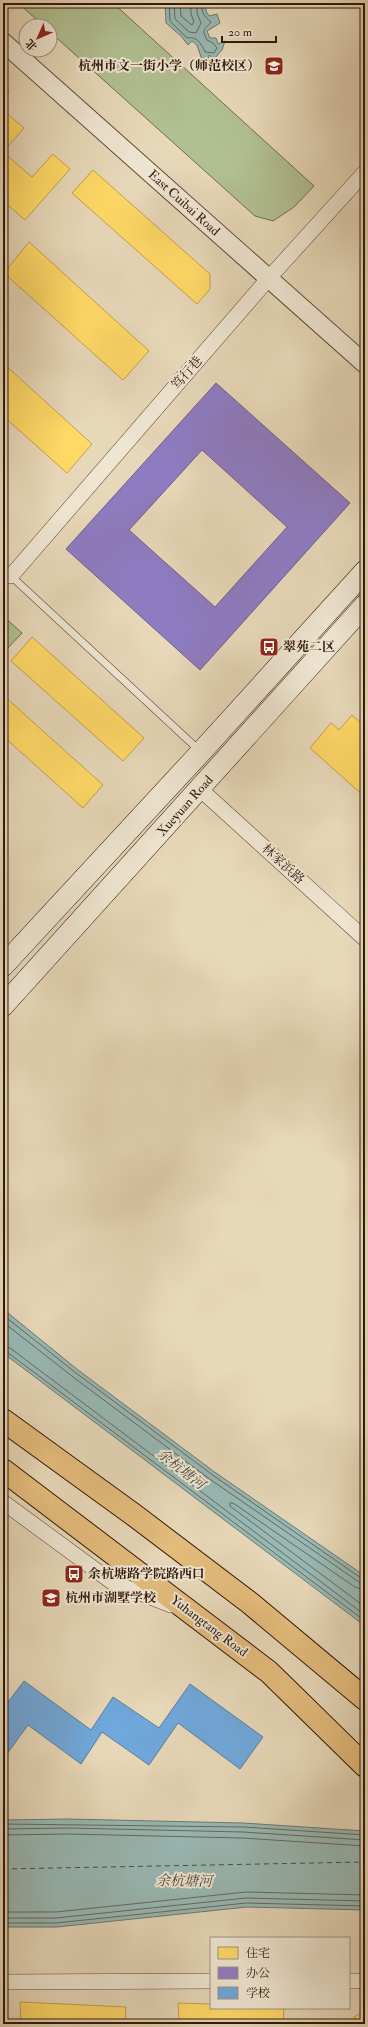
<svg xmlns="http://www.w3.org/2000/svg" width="368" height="2027" font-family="'IM FELL Double Pica','Noto Serif SC',serif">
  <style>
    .green { fill: #b1c092; stroke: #706c4e }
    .water { fill: #98b9b5; stroke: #6e7871 }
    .homes { fill: #ffd966; stroke: #c19f4b }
    .offices { fill: #8e7cc3; stroke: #725e8c; fill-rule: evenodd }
    .schools { fill: #6fa8dc; stroke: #5c7c9d }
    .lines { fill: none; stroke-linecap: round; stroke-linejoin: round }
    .shore { stroke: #646860; stroke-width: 1 }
    .ferry { stroke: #4f483e; stroke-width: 1; stroke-dasharray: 5 4; stroke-linecap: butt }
    .service-casing { stroke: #5e4736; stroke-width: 8 }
    .minor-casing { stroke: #5e4736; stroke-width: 16 }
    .tertiary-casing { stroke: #5e4736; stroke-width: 20 }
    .secondary-casing { stroke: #30170b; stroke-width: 22 }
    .primary-casing { stroke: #30170b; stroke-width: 24 }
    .service { stroke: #efe6d2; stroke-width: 7 }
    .minor { stroke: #efe6d2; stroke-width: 15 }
    .tertiary { stroke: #efe6d2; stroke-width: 18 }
    .secondary { stroke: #efe6d2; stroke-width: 21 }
    .primary { stroke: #e4bc7c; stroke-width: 22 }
    .labels { text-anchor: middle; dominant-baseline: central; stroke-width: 4; stroke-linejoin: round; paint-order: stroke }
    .poi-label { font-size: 13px; font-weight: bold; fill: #30170b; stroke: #efe6d2; text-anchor: start }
    .street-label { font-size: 13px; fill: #30170b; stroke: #efe6d2 }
    .water-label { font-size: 14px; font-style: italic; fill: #4f483e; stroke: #efe6d2 }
  </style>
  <rect width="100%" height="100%" fill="#e7d8b9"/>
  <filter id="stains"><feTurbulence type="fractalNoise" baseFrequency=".005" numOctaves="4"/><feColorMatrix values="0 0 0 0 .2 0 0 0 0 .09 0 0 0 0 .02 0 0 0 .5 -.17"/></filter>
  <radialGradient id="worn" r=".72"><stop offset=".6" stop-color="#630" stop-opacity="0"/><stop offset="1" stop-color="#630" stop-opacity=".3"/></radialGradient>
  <path class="green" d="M18,3H113L314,186L294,207L273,221L255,216L50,32V26H44Z
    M3,616L22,633L3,653Z"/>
  <path class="water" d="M165,3H206V11L209,16L217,14L220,23L207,31L210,38H216L218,44L225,41L222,50L214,59L209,55L208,63L202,60L197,45L192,41L188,45L181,36L166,23Z
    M3,1309L78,1370L216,1473L365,1576V1626L3,1353Z
    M68,1819L243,1823L365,1831V1910L247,1907L57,1927H3V1820Z"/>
  <path class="homes" d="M3,85L9,91L3,97Z
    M5,112L24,128L3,152L32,177L53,154L70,169L25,220L3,201V115Z
    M93,170L210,274V289L197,304L72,193Z
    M29,242L149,351L123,380L4,273Z
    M3,363L92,444L67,473L3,416Z
    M32,637L144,738L123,761L11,661Z
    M3,695L103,785L83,808L3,736Z
    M352,715L365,727V797L310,748L331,723L339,730Z
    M20,2002L126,2007L125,2024H21Z
    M178,2003L211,2004V2008H284L283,2024H179Z
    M365,2011V2024H357L354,2017Z"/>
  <path class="offices" d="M216,383L350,503L200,670L66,549ZM202,450L287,527L215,607L129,530Z"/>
  <path class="schools" d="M24,1681L91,1730L113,1697L159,1728L190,1684L263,1737L240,1769L178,1723L149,1765L102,1732L81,1764L28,1725L4,1758L3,1709Z"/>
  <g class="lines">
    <path class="shore" d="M169,3L170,21L187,38C197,36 201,43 205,52L214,53L217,48L213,43L207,40C201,28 204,31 211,22C204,16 201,13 202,3
      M174,3L175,19L189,32L196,33L201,23L197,13V3
      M180,3L181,16L192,25L194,22L191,14V3
      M3,1315L76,1373L214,1476L361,1578L365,1579
      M3,1322L73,1377L211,1480L359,1582L365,1584
      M3,1346L10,1348L365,1615
      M3,1351L7,1352L365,1621
      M365,1590L355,1587L233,1503H230V1506L365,1607
      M3,1824L243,1827L365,1835
      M3,1829L68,1828L243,1832L365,1840
      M3,1835L68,1834L242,1838L365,1846
      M3,1912H56L246,1892L365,1895
      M3,1918H56L246,1898L365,1901
      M3,1923H56L246,1903L365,1906"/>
    <path class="ferry" d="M3,1869L365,1862"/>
    <defs>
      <path id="service" d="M11,576L200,751"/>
      <path id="minor" d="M11,576L269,278L365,172
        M200,789L365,939
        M3,1502L112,1582L171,1605
        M349,1981H365
        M3,1982L211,1981"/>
      <path id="tertiary" d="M3,42L365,364"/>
      <path id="secondary" d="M3,966L201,752L365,571
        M3,1006L365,605"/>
      <path id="primary" d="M3,1420L134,1515L250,1603L365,1699
        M3,1470L269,1672L365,1766"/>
    </defs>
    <use href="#service" class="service-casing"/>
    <use href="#minor" class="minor-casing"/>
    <use href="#tertiary" class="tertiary-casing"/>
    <use href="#secondary" class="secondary-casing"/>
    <use href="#primary" class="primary-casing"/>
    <use href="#service" class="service"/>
    <use href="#minor" class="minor"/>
    <use href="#tertiary" class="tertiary"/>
    <use href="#secondary" class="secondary"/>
    <use href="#primary" class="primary"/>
  </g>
  <defs>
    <symbol id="school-square" viewBox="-11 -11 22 22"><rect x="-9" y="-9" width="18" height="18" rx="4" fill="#8f2418" stroke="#efe6d2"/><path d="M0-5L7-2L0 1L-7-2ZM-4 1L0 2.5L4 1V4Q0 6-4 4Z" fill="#fff"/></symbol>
    <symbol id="bus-square" viewBox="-11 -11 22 22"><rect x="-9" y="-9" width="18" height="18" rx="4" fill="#8f2418" stroke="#efe6d2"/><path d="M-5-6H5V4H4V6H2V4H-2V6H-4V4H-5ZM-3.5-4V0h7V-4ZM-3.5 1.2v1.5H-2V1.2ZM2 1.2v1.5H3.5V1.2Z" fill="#fff"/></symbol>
  </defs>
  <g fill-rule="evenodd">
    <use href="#school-square" x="263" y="55" width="22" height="22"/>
    <use href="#bus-square" x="258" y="636" width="22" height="22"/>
    <use href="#bus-square" x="63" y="1563" width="22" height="22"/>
    <use href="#school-square" x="40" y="1587" width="22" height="22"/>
  </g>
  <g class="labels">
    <g class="poi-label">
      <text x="260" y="66" text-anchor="end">杭州市文一街小学（师范校区）</text>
      <text x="283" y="647">翠苑二区</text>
      <text x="88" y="1574">余杭塘路学院路西口</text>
      <text x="65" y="1598">杭州市湖墅学校</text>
    </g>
    <g class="street-label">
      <text transform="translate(184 203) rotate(42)">East Cuibai Road</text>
      <text transform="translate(187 373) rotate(-49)">笃行巷</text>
      <text transform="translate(185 806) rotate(-48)">Xueyuan Road</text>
      <text transform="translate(283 864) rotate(42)">林家浜路</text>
      <text transform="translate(209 1626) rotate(37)">Yuhangtang Road</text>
    </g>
    <g class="water-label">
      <text transform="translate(181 1469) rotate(38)">余杭塘河</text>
      <text transform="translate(184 1881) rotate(1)">余杭塘河</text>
    </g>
  </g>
  <rect width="368" height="2027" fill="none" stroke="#e7d8b9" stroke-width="16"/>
  <rect x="4" y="4" width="360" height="2019" fill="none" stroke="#30170b" stroke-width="2"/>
  <rect x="8" y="8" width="352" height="2011" fill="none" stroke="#30170b"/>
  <rect x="210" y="1937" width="140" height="72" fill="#efe6d2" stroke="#a39382"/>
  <rect x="218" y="1947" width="20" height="12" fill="#ffd966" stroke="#a39382"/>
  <text x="246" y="1957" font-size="12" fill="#30170b">住宅</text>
  <rect x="218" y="1967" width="20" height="12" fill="#8e7cc3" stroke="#a39382"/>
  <text x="246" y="1977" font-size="12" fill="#30170b">办公</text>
  <rect x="218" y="1987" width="20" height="12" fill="#6fa8dc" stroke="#a39382"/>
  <text x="246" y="1997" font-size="12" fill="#30170b">学校</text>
  <g transform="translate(38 38) rotate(225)"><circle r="19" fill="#efe6d2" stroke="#a39382"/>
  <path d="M0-3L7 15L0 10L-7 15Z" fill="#8f2418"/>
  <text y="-6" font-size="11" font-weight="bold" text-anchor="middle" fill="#30170b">北</text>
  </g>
  <path d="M222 36v6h54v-6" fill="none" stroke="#30170b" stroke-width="2"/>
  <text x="228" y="36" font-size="12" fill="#30170b" stroke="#efe6d2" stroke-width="3" paint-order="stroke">20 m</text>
  <rect width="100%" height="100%" filter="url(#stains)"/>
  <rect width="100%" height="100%" fill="url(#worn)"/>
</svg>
